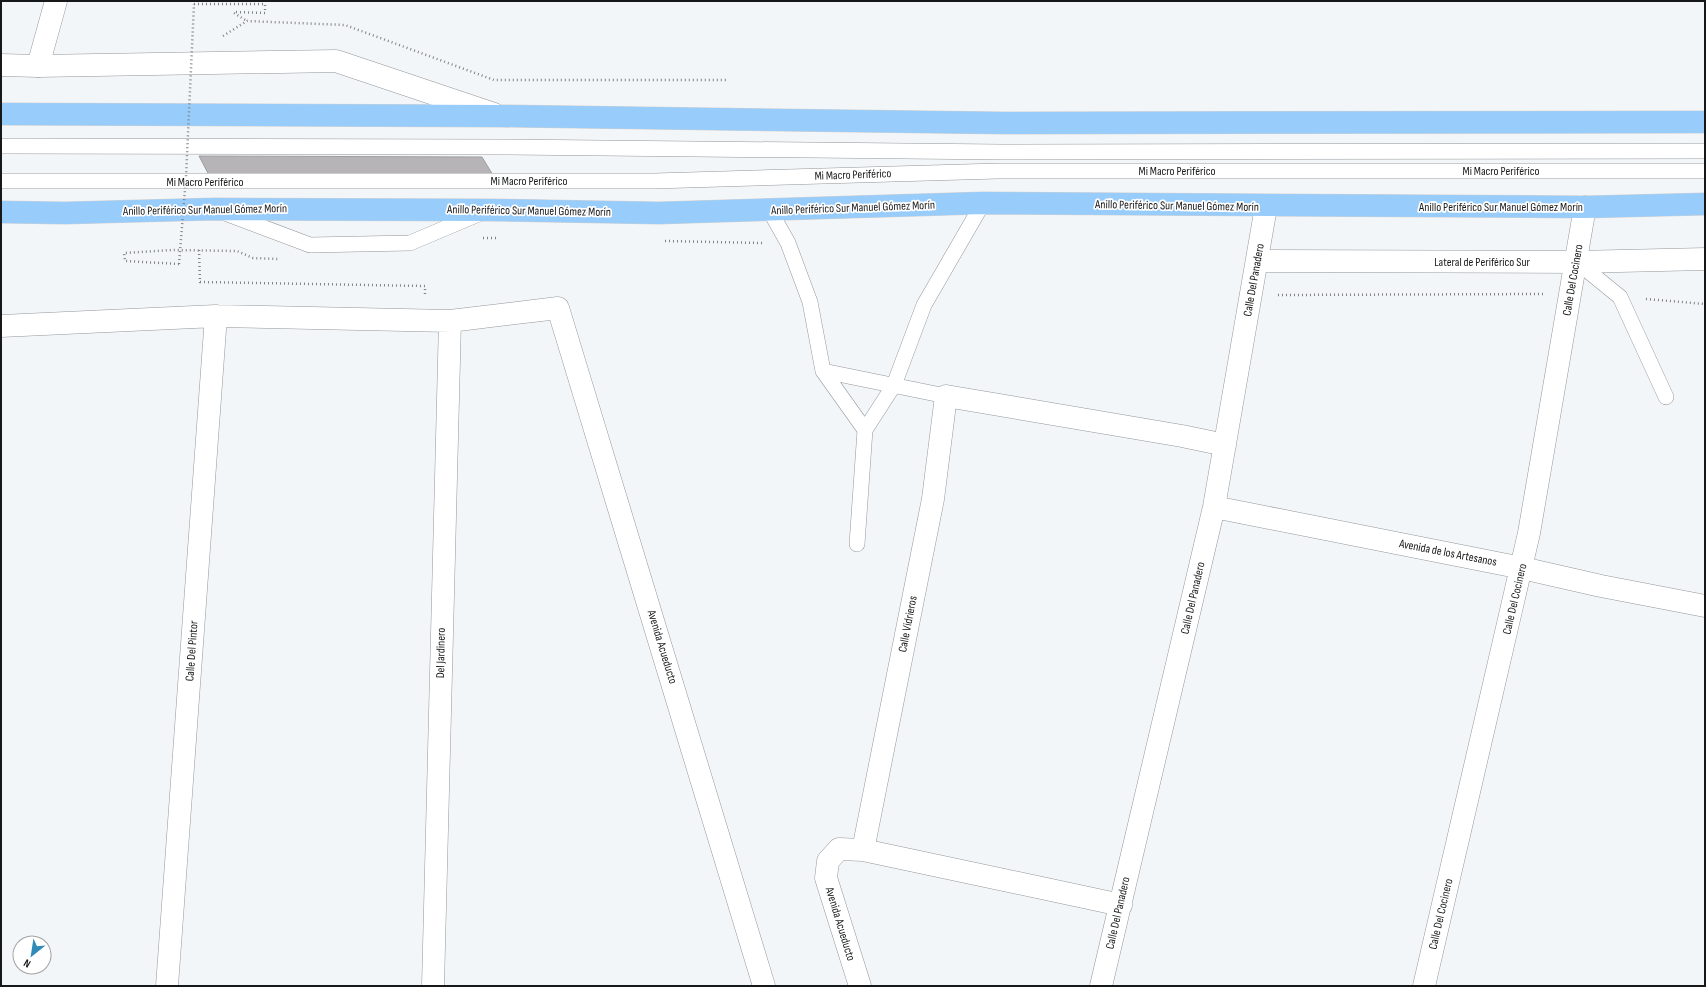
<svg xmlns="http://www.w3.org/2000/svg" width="1706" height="987" font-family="'Sofia Sans Condensed',sans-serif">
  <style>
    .building { fill: #b7b4b7; stroke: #a09d9f }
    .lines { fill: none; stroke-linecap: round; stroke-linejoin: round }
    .service-casing { stroke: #94979a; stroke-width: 16 }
    .minor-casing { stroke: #94979a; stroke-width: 23 }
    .tertiary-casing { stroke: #94979a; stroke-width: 23 }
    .secondary-casing { stroke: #94979a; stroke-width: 23 }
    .trunk-casing { stroke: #d1d1d1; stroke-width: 23 }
    .path { stroke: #808284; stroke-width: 2.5; stroke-dasharray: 1 3; stroke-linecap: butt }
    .service { stroke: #fff; stroke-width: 15 }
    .minor { stroke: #fff; stroke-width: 22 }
    .tertiary { stroke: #fff; stroke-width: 22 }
    .secondary { stroke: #fff; stroke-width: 22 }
    .trunk { stroke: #97ccfb; stroke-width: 22 }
    .path-bridge { stroke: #808284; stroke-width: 2.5; stroke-dasharray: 1 3; stroke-linecap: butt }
    .labels { text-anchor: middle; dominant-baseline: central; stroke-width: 3.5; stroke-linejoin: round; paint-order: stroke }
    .street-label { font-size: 12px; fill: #171819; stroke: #fff }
  </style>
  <rect width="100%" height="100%" fill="#f3f6f9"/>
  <path class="building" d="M199,156L482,157L496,180L211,179Z"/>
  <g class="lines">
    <defs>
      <path id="service" d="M1,146L500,147L1001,152L1705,151
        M1,181H654L998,171H1705
        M770,211L788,243L810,302L823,371L865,430
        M225,213L310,245L410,243L481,213
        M1577,262L1620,297L1666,397
        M823,371L946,396
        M857,544L865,430L894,385L924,305L983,203"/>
      <path id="minor" d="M38,66L56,1
        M1,326L216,316L450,321L558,308L764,986
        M1214,507L1522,568L1601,586L1705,606
        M863,850L933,499L946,396L1182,436L1225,445
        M167,986L216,316
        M433,986L450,321
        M860,986L826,878L828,861L839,849L863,850L1121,905
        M1101,986L1214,507L1266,207
        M1424,986L1529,533L1585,207"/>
      <path id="tertiary" d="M1258,261L1577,262L1705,259"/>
      <path id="secondary" d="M1,65L38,66L336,61L494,114"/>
      <path id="trunk" d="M1,114L501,116L1003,123L1705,122
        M1,212L65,213L215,209L490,210L659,213L983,203L1585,207L1705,204"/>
    </defs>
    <use href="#service" class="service-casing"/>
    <use href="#minor" class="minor-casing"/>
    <use href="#tertiary" class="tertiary-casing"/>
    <use href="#secondary" class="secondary-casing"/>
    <use href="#trunk" class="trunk-casing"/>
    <path class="path" d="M194,4H265V13L234,12
      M234,13L247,21
      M223,36L247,21L345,25L494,80H728
      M483,238H496
      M665,241L762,243
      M199,250L200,282L425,286V295
      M179,264L125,261L124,253L172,250L237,251L253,258L279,259
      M1278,295L1543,294
      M1646,299L1705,304"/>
    <use href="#service" class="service"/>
    <use href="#minor" class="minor"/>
    <use href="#tertiary" class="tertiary"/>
    <use href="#secondary" class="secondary"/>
    <use href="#trunk" class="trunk"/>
    <path class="path-bridge" d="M179,264L186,177L194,4"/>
  </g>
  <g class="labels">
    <g class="street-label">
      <text x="1177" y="171">Mi Macro Periférico</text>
      <text x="1501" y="171">Mi Macro Periférico</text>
      <text transform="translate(853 175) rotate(-2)">Mi Macro Periférico</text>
      <text x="529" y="181">Mi Macro Periférico</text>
      <text x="205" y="182">Mi Macro Periférico</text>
      <text transform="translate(1177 206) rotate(1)">Anillo Periférico Sur Manuel Gómez Morín</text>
      <text x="1501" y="207">Anillo Periférico Sur Manuel Gómez Morín</text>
      <text transform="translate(853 208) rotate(-2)">Anillo Periférico Sur Manuel Gómez Morín</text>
      <text transform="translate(205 210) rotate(-1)">Anillo Periférico Sur Manuel Gómez Morín</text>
      <text transform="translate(529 211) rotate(1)">Anillo Periférico Sur Manuel Gómez Morín</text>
      <text x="1482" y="262">Lateral de Periférico Sur</text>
      <text transform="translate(1254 280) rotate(-80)">Calle Del Panadero</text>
      <text transform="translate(1573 280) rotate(-80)">Calle Del Cocinero</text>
      <text transform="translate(1448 553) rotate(11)">Avenida de los Artesanos</text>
      <text transform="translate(1193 598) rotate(-77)">Calle Del Panadero</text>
      <text transform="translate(1515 599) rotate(-77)">Calle Del Cocinero</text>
      <text transform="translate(908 624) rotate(-79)">Calle Vidrieros</text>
      <text transform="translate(662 647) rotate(73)">Avenida Acueducto</text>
      <text transform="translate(192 651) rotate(-86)">Calle Del Pintor</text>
      <text transform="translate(441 653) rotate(-89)">Del Jardinero</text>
      <text transform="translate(1118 913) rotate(-77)">Calle Del Panadero</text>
      <text transform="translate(1441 914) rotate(-77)">Calle Del Cocinero</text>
      <text transform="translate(840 924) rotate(73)">Avenida Acueducto</text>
    </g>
  </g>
  <rect width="1706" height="987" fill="none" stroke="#171819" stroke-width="4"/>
  <g transform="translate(32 955) rotate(210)"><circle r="19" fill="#ffffff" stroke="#a2a3a3"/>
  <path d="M0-3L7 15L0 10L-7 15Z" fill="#2e8ab7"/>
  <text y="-6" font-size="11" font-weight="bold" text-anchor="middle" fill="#171819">N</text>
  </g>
</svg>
